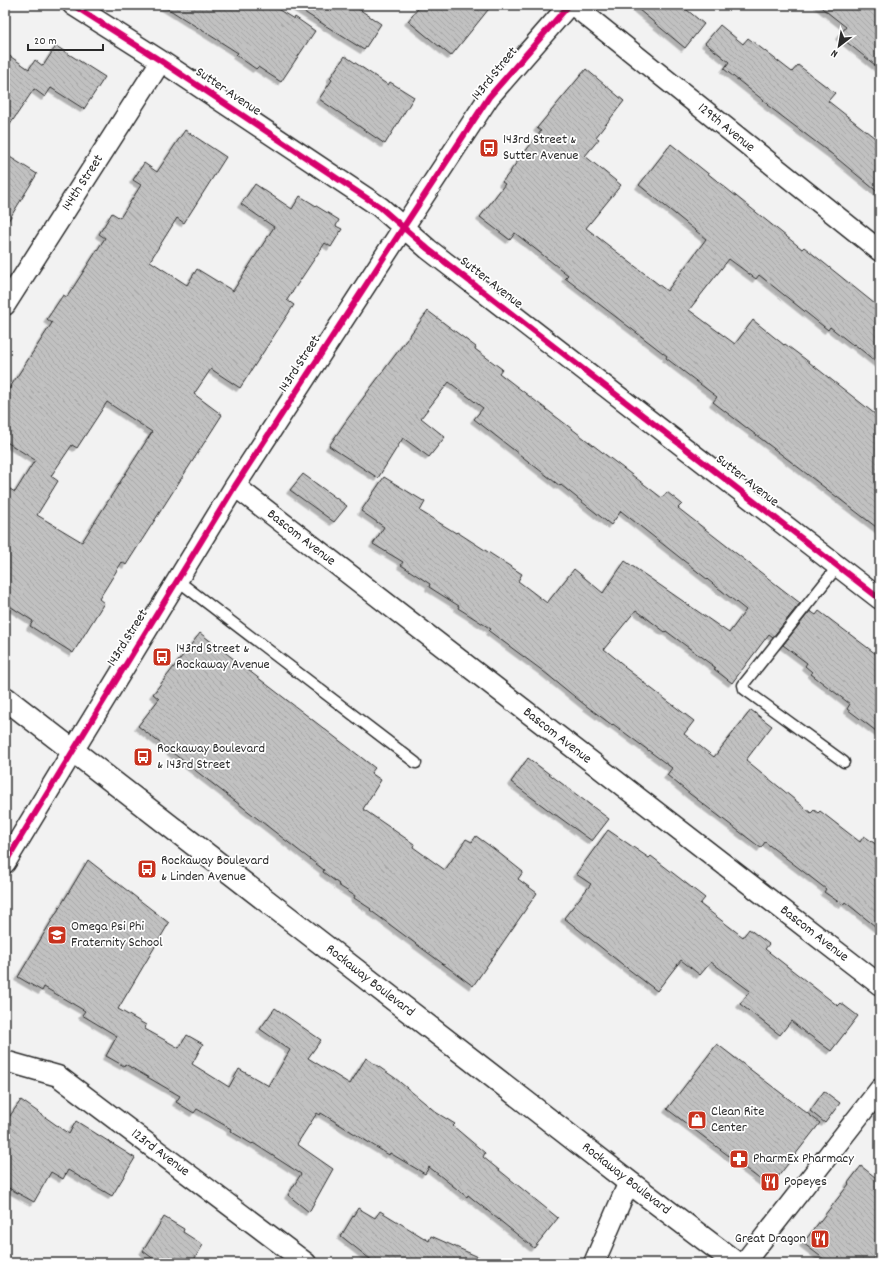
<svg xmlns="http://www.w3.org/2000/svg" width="885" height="1268" font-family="Dekko,sans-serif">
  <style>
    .building { fill: url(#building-back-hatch); stroke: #2b2b2b; fill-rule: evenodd; filter: url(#shadow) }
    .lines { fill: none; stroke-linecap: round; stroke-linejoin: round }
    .service-casing { stroke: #2b2b2b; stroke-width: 13 }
    .minor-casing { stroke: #2b2b2b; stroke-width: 23 }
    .primary-casing { stroke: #2b2b2b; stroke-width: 25 }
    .service { stroke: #fff; stroke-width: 10 }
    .minor { stroke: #fff; stroke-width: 20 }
    .primary { stroke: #fff; stroke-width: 22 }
    .cycleway-casing { stroke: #fff; stroke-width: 8 }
    .cycleway { stroke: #d6006c; stroke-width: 6 }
    .labels { text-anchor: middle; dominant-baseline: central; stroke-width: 3.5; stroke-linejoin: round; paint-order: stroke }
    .street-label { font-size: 14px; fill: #2b2b2b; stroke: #fff }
    .poi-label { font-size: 14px; fill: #2b2b2b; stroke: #fff; text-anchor: start }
  </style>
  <defs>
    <pattern id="building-back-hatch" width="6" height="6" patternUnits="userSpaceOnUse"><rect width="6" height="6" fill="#c1c1c1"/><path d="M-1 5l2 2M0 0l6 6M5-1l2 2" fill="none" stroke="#a6a6a6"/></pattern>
    <filter id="shadow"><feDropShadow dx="-3.5" dy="3.5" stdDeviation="0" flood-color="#0004"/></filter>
  </defs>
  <rect width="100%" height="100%" fill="#f2f2f2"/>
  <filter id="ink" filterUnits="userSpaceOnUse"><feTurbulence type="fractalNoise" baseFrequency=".025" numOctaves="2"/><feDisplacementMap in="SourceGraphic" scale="8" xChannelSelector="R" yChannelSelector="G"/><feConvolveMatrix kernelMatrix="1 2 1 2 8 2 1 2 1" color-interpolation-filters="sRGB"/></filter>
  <g filter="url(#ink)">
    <path class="building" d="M162,5H271L294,19L295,17L315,31L281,82L258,67L256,69L236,55L238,53Z
      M293,5H353L381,24L364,50Z
      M421,5H492L451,56L408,21Z
      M633,5H681L704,24L685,48Z
      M818,5H880V69L839,36L846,27Z
      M720,25L743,44L748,38L792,72L798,65L835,93L828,101L880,142V194L833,155L767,105L768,104L724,69L729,62L705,43Z
      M56,46L105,77L84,109L51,88L45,97L34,89L5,132V53L29,69L35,60L43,66Z
      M345,56L388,85L390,82L414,97L385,144L319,99L332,80L330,78Z
      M586,69L624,101L596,137L599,139L585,156L621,185L586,228L667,291L706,239L639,185L671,144L802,249L804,247L880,308V365L854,344L853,345L830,327L828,330L759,275L756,279L729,259L689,310L735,344L753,320L784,345L785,344L805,359L880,418V530L713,402L717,397L666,358L667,356L565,278L568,275L515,233L510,240L480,217L505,184L502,182L511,171V170L541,131L537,128Z
      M185,130L226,157L184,223L177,218L150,261L187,285L197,269L233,291L274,227L241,204L255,184L292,209L300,196L339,220L336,226L342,229L331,247L325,243L287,300L294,305L240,388L211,369L194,394L222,415L126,565L122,562L99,599L104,603L73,653L30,626L33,621L5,603V486L15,492L35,460L5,441V395L52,323L47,319L63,295L67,297L105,238L99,234L112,213L120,218L141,185L133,180L144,163L157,172ZM107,402L152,432L82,542L37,515L58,481L51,476L72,445L77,448Z
      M5,154L37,174L5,226Z
      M428,311L476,347L475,349L502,369L499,373L662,498L667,492L682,504L678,508L800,603L773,637L769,634L732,683L714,669L716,668L666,631L665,632L636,610L604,649L625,666L624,667L644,682V683L694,721L684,734L714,757L751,710L772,726L746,760L811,813L814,810L818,813L820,811L860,842L864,836L880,847V930L845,902L843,905L824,892L826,889L765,842L761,848L690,794L667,775L672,768L613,724L612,725L585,705L543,671L497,637L489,631L491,629L458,608L459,606L429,587L430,584L401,565L403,562L373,544L384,527L361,511L384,477L425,502L420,511L456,533L457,532L522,574L518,581L547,603L574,569L603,593L625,561L729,633L746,610L621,511L611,525L561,485L560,486L474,419L483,408L449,382L421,418L445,437L429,457L403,438L378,478L329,446L346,421Z
      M303,474L347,506L334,522L290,490Z
      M810,611L816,615L819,611L880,657V734L847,709L850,704L811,674L812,672L805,666L807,663L783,645Z
      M200,633L375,768L371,773L381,780L363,809L414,844L413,847L445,870L466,839L472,842L476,836L494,849L523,872L518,879L537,893L473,986L370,910L371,909L354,898L355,896L338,885L339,884L323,872L324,870L138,726L159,699L153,694Z
      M528,758L609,819L592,841L556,815H555L511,782Z
      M608,830L649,858L651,856L705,898L700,904L743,937L749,929L769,944L765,949L838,1006L841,1003L858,1016L831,1051L808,1034V1035L791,1021L780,1035L740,1004L750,991L711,962L700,975L681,960L657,991L627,968L564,918L591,884L576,874Z
      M88,860L169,923L118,1009L146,1025L145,1029L179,1048L187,1035L203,1044L192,1064L229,1087L239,1069L269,1086L290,1050L260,1029L275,1008L321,1040L308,1058L350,1084L366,1058L395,1078L437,1113L455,1124L453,1126L485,1153L483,1157L558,1218L534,1248L468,1195L467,1197L429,1167L425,1174L390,1153L389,1155L321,1113L320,1115L317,1113L297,1144L333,1169L309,1212L288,1195L301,1174L253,1143L252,1144L230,1131L231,1129L197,1109L194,1113L176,1102L180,1096L125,1064L124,1066L106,1056L117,1036L82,1015L85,1011L44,987L42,991L18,977Z
      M717,1044L820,1123L770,1187L667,1109Z
      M824,1091L840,1103L825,1123L810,1111Z
      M21,1100L69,1134L76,1121L135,1158L112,1196L68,1170L63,1179L51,1172L34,1202L5,1186V1123Z
      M861,1166L880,1181V1263H829L803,1243L849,1184L848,1183Z
      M358,1208L375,1218L380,1211L429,1241L431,1236L492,1263H375L341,1236Z
      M164,1217L184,1229L183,1232L203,1245L192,1263H159L143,1251Z"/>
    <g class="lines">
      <defs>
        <path id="service" d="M838,566L743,685L744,689L844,762
          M177,580L416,763"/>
        <path id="minor" d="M73,5L161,61L380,207L428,249L880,599
          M573,5L880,251
          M5,305L161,61
          M235,486L880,985
          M5,863L73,751L235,486L403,228L489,97L569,5
          M5,1061L58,1076L306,1263
          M594,1263L629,1182
          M744,1263L880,1089"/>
        <path id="primary" d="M5,698L629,1182L736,1263"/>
      </defs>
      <use href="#service" class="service-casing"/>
      <use href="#minor" class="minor-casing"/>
      <use href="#primary" class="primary-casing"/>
      <use href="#service" class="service"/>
      <use href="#minor" class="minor"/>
      <use href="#primary" class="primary"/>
      <defs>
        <path id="cycleway" d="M73,5L161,61L380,207L428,249L880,599
          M5,863L73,751L235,486L403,228L489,97L569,5"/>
      </defs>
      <use href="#cycleway" class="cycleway-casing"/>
      <use href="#cycleway" class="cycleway"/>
    </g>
  </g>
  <defs>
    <symbol id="bus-square" viewBox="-11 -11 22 22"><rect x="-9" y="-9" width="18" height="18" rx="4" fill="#c8321e" stroke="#fff"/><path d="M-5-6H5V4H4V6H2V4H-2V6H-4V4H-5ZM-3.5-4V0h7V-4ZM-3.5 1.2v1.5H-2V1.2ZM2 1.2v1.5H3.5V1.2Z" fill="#fff"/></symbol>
    <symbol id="school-square" viewBox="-11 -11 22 22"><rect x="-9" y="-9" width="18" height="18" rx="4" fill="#c8321e" stroke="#fff"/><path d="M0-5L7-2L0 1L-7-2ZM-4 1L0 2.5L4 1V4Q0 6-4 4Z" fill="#fff"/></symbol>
    <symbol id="shop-square" viewBox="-11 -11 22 22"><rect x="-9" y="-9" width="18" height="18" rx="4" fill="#c8321e" stroke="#fff"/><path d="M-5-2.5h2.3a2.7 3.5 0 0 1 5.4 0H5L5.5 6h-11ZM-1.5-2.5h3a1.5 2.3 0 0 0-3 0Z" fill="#fff"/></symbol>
    <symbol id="pharmacy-square" viewBox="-11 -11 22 22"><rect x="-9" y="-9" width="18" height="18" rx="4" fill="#c8321e" stroke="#fff"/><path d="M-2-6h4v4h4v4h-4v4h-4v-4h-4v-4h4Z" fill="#fff"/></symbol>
    <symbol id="restaurant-square" viewBox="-11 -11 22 22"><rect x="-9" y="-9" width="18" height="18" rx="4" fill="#c8321e" stroke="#fff"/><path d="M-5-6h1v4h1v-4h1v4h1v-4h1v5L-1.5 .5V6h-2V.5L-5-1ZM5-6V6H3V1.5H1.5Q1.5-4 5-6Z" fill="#fff"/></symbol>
  </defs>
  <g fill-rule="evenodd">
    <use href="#bus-square" x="478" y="137" width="22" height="22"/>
    <use href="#bus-square" x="151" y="646" width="22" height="22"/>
    <use href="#bus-square" x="132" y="746" width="22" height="22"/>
    <use href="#bus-square" x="136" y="858" width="22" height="22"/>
    <use href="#school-square" x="46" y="924" width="22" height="22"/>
    <use href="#shop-square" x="686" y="1109" width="22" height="22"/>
    <use href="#pharmacy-square" x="728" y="1148" width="22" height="22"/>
    <use href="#restaurant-square" x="759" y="1171" width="22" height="22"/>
    <use href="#restaurant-square" x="809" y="1228" width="22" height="22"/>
  </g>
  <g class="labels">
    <g class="street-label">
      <text transform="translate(495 74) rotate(-51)">143rd Street</text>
      <text transform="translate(228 92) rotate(34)">Sutter Avenue</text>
      <text transform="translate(726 128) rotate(39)">129th Avenue</text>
      <text transform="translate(83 183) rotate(-57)">144th Street</text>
      <text transform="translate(491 283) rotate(38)">Sutter Avenue</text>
      <text transform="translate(300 364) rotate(-57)">143rd Street</text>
      <text transform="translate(747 481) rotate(38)">Sutter Avenue</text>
      <text transform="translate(301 538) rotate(38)">Bascom Avenue</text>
      <text transform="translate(128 638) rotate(-58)">143rd Street</text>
      <text transform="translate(557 736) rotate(38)">Bascom Avenue</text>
      <text transform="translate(814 934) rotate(38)">Bascom Avenue</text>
      <text transform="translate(370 981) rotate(38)">Rockaway Boulevard</text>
      <text transform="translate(160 1153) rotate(37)">123rd Avenue</text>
      <text transform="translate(626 1179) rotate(38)">Rockaway Boulevard</text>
    </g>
    <g class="poi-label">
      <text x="503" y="140">143rd Street &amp;<tspan x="503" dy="16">Sutter Avenue</tspan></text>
      <text x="176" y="649">143rd Street &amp;<tspan x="176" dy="16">Rockaway Avenue</tspan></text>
      <text x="157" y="749">Rockaway Boulevard<tspan x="157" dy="16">&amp; 143rd Street</tspan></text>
      <text x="161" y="861">Rockaway Boulevard<tspan x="161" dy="16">&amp; Linden Avenue</tspan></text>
      <text x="71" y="927">Omega Psi Phi<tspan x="71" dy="16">Fraternity School</tspan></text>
      <text x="711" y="1112">Clean Rite<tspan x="711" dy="16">Center</tspan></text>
      <text x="753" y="1159">PharmEx Pharmacy</text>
      <text x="784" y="1182">Popeyes</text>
      <text x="806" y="1239" text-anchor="end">Great Dragon</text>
    </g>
  </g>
  <rect width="885" height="1268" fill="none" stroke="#fff" stroke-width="20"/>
  <rect x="10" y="10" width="865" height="1248" fill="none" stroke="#2b2b2b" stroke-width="1.5" filter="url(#ink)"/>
  <g transform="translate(839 46) rotate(211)" stroke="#ffffff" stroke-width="3" paint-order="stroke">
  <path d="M0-3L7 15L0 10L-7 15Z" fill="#2b2b2b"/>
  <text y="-6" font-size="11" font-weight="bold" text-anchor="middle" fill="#2b2b2b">N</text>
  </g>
  <path d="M28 44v6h75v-6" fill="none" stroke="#2b2b2b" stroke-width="2"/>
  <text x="34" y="44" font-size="12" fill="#2b2b2b" stroke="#ffffff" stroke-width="3" paint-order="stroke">20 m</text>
</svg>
